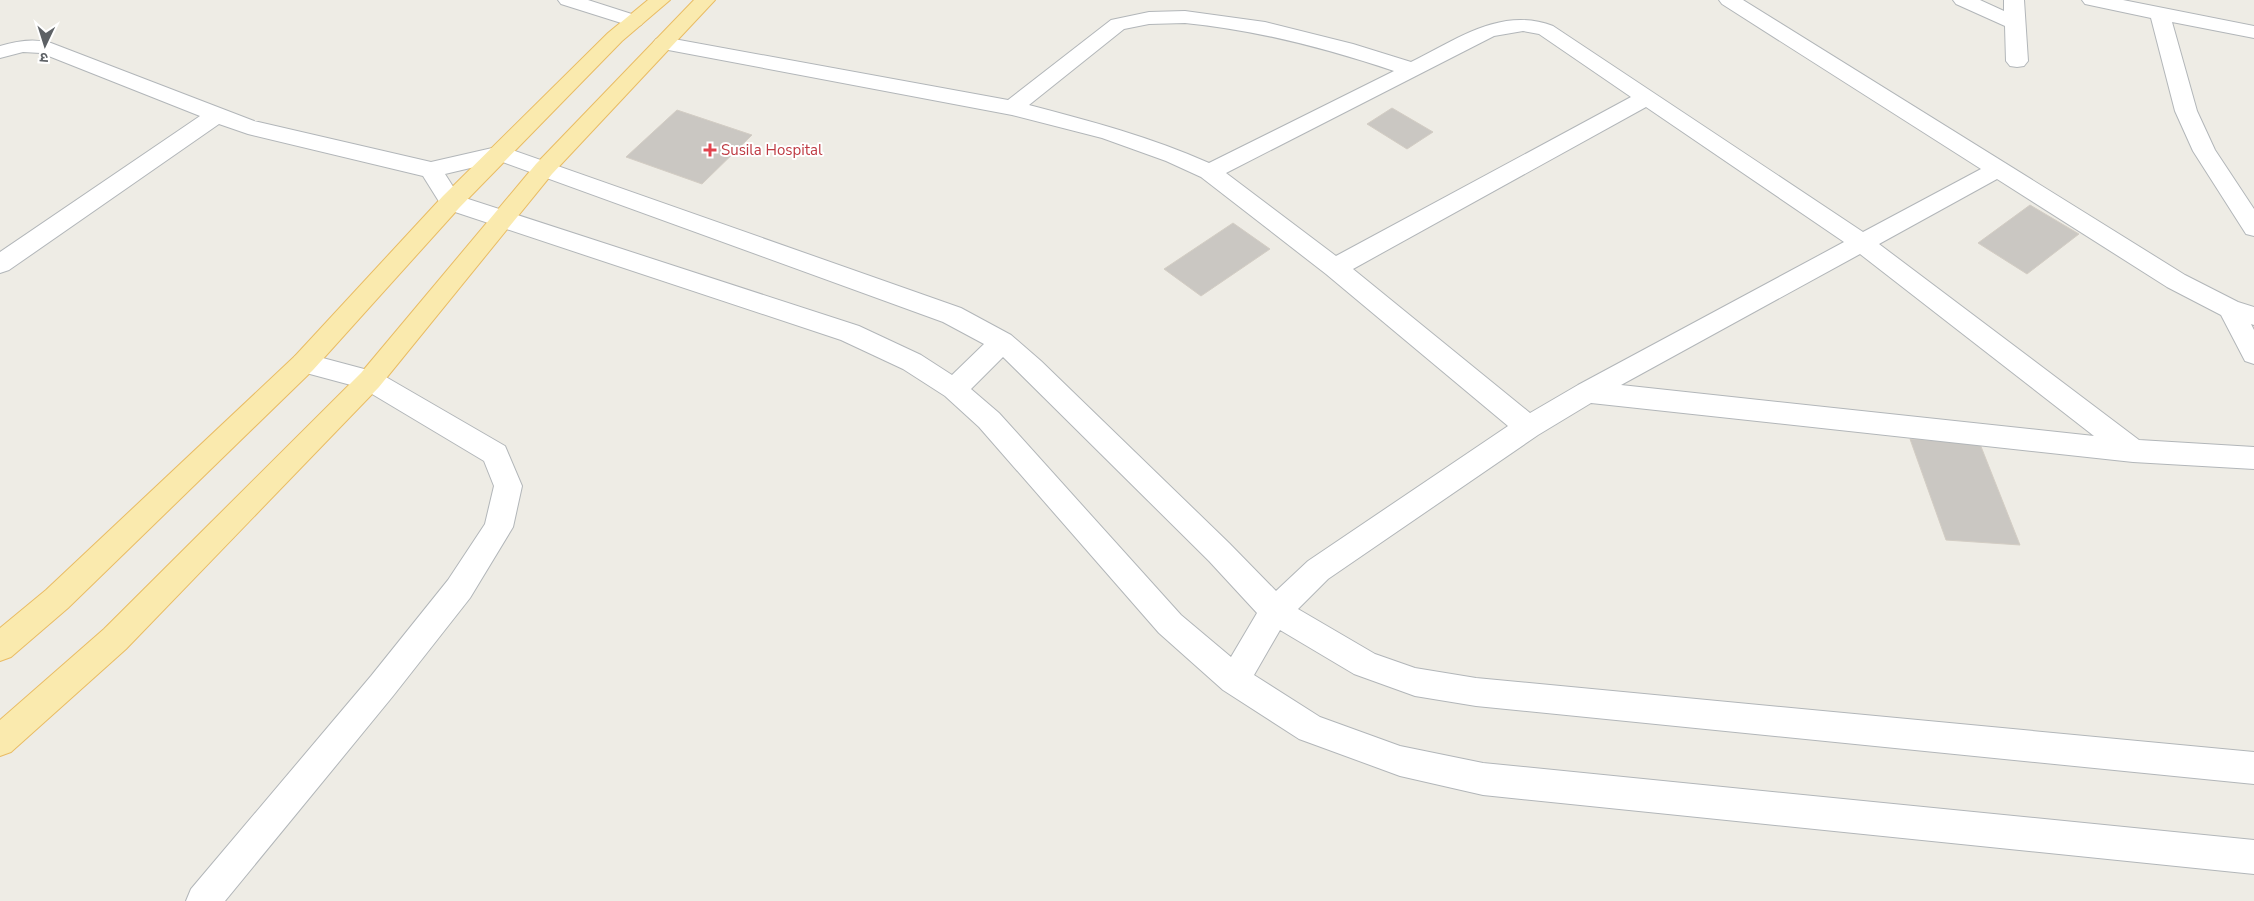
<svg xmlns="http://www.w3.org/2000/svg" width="2254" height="901" font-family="'Nunito Sans','Noto Sans Devanagari',sans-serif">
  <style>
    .building { fill: #cac7c2; stroke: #d3cdc4 }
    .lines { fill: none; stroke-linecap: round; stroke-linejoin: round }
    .minor-casing { stroke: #b2b6b9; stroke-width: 2 }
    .major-casing { stroke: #e9bc64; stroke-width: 2 }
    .minor { fill: #fff; fill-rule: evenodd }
    .major { fill: #faeaae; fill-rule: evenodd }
    .health-dot { fill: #e0444e; stroke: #fff; stroke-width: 2 }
    .labels { text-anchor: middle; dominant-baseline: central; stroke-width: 4; stroke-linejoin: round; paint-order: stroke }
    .health-label { font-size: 15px; fill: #be3a42; stroke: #fff; text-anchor: start }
  </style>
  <rect width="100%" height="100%" fill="#eeece5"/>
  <path class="building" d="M1392,108L1433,132L1407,149L1367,124Z
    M677,110L752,135L702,184L626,157Z
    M2030,205L2079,234L2027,274L1978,243Z
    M1233,223L1270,249L1201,296L1164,269Z
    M1910,439L1980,444L2020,545L1946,540Z"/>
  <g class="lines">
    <defs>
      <path id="minor" d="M558,0H588L641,17L644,21L641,25L634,27L561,4Z
        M1719,0H1743L2185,275L2238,302L2254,307V325L2251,324L2254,330V364L2245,361L2221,315L2167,287L1997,179L1879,244L2139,440L2254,447V469L2133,462L1591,403L1538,435L1328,579L1298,609L1375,654L1415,668L1476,678L2254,752V784L1476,706L1415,696L1354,674L1280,630L1254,675L1320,717L1400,746L1483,763L2254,840V874L1483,795L1400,776L1310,743L1299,739L1223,690L1159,633L979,427L945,396L903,369L841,340L443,208L423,176L248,134L219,124L9,270L0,273V252L200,116L41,53L23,52L0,58V46C18,41 33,38 51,43L254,121L431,162L501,146L961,308L1011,335L1041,361L1229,543L1276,591L1308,561L1508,426L1326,274L1201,177L1166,161L1102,138L1012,115L663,49L656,47L653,43L656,39L663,37L1008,100L1111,20L1149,12L1185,11L1265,22L1353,44L1411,62C1456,40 1501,6 1553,26L1863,232L1981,169L1722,4ZM1185,23C1257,30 1325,48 1394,71L1209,163C1151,137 1090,121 1029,105L1124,29L1149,24ZM1523,31L1539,34L1631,97L1336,256L1226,173L1494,36ZM1646,107L1844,242L1578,385L1530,413L1353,269ZM500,161L943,322L984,344L952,375L921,355L859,326L459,196L445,174ZM1860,254L2094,436L1621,385ZM1003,357L1209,561L1257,613L1231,657L1181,615L999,413L971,389Z
        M1953,0H1980L2004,11V0H2024L2028,61L2024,66L2017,67L2010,66L2006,61L2005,26L1956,4Z
        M2082,0H2123L2254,26V38L2172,22L2197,111L2215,150L2254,209V236L2246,234L2193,151L2175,111L2151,18L2085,4Z
        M304,353L379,373L505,446L522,486L513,527L470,598L393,696L225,901H186L191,889L371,676L448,580L485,524L494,486L484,461L362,388L295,370L291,363L295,356Z"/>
      <path id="major" d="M648,0H670L622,41L459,208L313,370L68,608L11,657L0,661V628L46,590L295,356L443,196L608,33Z
        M694,0H715L552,174L379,387L126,649L11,752L0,756V720L104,629L361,373L536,164Z"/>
    </defs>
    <use href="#minor" class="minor-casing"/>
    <use href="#major" class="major-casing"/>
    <use href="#minor" class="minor"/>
    <use href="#major" class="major"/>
  </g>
  <path class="health-dot" d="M707.5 142.5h5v5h5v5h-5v5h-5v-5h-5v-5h5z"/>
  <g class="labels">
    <g class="health-label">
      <text x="721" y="150">Susila Hospital</text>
    </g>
  </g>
  <g transform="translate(45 45) rotate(184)" stroke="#ffffff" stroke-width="4" paint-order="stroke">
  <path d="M0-4L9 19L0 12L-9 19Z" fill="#5d6165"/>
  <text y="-8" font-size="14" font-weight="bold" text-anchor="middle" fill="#5d6165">उ</text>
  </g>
</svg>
